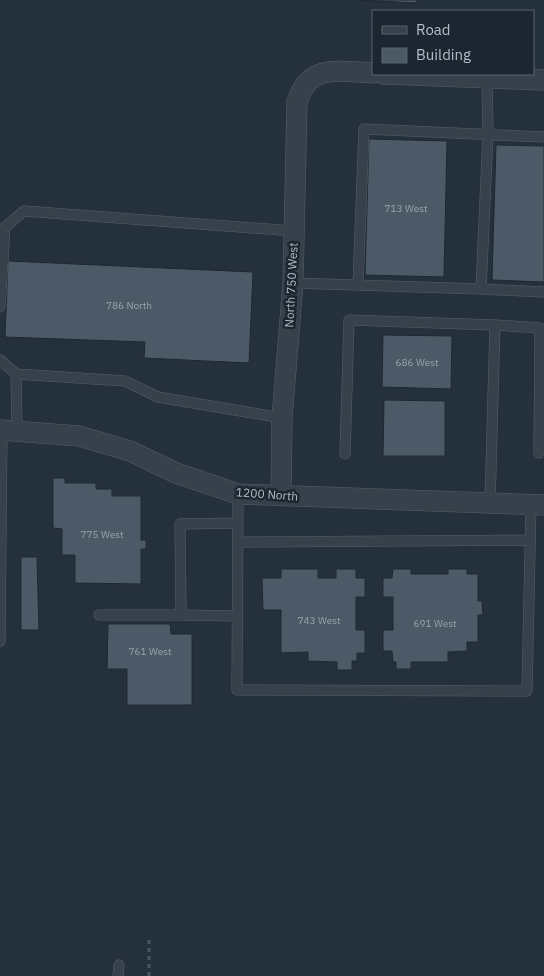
<svg xmlns="http://www.w3.org/2000/svg" width="544" height="976" font-family="'IBM Plex Sans',sans-serif">
  <style>
    .building { fill: #4c5a67; stroke: #1f2832 }
    .lines { fill: none; stroke-linecap: round; stroke-linejoin: round }
    .service-casing { stroke: #565f69; stroke-width: 11 }
    .minor-casing { stroke: #565f69; stroke-width: 21 }
    .path { stroke: #465a5b; stroke-width: 3; stroke-dasharray: 4 4; stroke-linecap: butt }
    .service { stroke: #38414b; stroke-width: 10 }
    .minor { stroke: #38414b; stroke-width: 20 }
    .labels { text-anchor: middle; dominant-baseline: central; stroke-width: 5; stroke-linejoin: round; paint-order: stroke }
    .number-label { font-size: 10px; fill: #99a4af }
    .street-label { font-size: 12px; fill: #b3bcc7; stroke: #1d2630 }
  </style>
  <rect width="100%" height="100%" fill="#24303b"/>
  <path class="building" d="M360,0H417L416,3Z
    M369,139L447,141L444,277L365,275Z
    M496,145L544,146V282L492,280Z
    M8,261L253,272L249,363L144,358L145,342L5,337Z
    M383,335L452,336L451,389L382,387Z
    M384,400L445,401V456H383Z
    M53,478H65V483H96V489H112V496H141V540H146V549H141V584L75,583V555H62V529L53,528Z
    M21,557H37L39,630H21Z
    M281,569H318V578H336V569H356V578H365V597H356V630H365V653H357V661H352V670H337V662L308,661V652L281,653V610H263L262,578H281Z
    M393,569H411V574H448V569H467V574H478V601H482L483,615H478V642H467V651L448,652V662H411V669H396V662H393L392,651H383V630H393V597H383V578H392Z
    M108,624H170L171,634H192V705H127V669H107Z"/>
  <g class="lines">
    <defs>
      <path id="service" d="M293,283L481,289L544,292
        M358,285L364,129L544,137
        M481,289L488,134L487,79
        M0,307L5,227L24,211L294,231
        M495,325L540,328L539,453
        M0,360L16,374
        M17,432L16,374L125,381L158,397L282,418
        M345,454L349,320L495,325L490,504
        M238,494L237,690L527,691L531,505
        M238,542L530,540
        M99,615H181
        M237,616L181,615L180,524L238,523
        M0,641L2,430
        M118,976L119,965"/>
      <path id="minor" d="M384,74L544,80
        M0,430L79,436L130,451L176,473L238,494L544,505
        M281,495L282,418L293,283L297,102C309,62 340,72 373,73"/>
    </defs>
    <use href="#service" class="service-casing"/>
    <use href="#minor" class="minor-casing"/>
    <path class="path" d="M149,976V937"/>
    <use href="#service" class="service"/>
    <use href="#minor" class="minor"/>
  </g>
  <g class="labels">
    <g class="number-label">
      <text x="406" y="208">713 West</text>
      <text x="129" y="305">786 North</text>
      <text x="417" y="362">686 West</text>
      <text x="102" y="534">775 West</text>
      <text x="319" y="620">743 West</text>
      <text x="435" y="623">691 West</text>
      <text x="150" y="651">761 West</text>
    </g>
    <g class="street-label">
      <text transform="translate(291 285) rotate(-87)">North 750 West</text>
      <text transform="translate(267 494) rotate(4)">1200 North</text>
    </g>
  </g>
  <rect x="372" y="10" width="162" height="65" fill="#1d2630" stroke="#59626c"/>
  <rect x="382" y="26" width="25" height="8" fill="#38414b" stroke="#59626c"/>
  <text x="416" y="35" font-size="15" fill="#b3bcc7">Road</text>
  <rect x="382" y="48" width="25" height="15" fill="#4c5a67" stroke="#59626c"/>
  <text x="416" y="60" font-size="15" fill="#b3bcc7">Building</text>
</svg>
